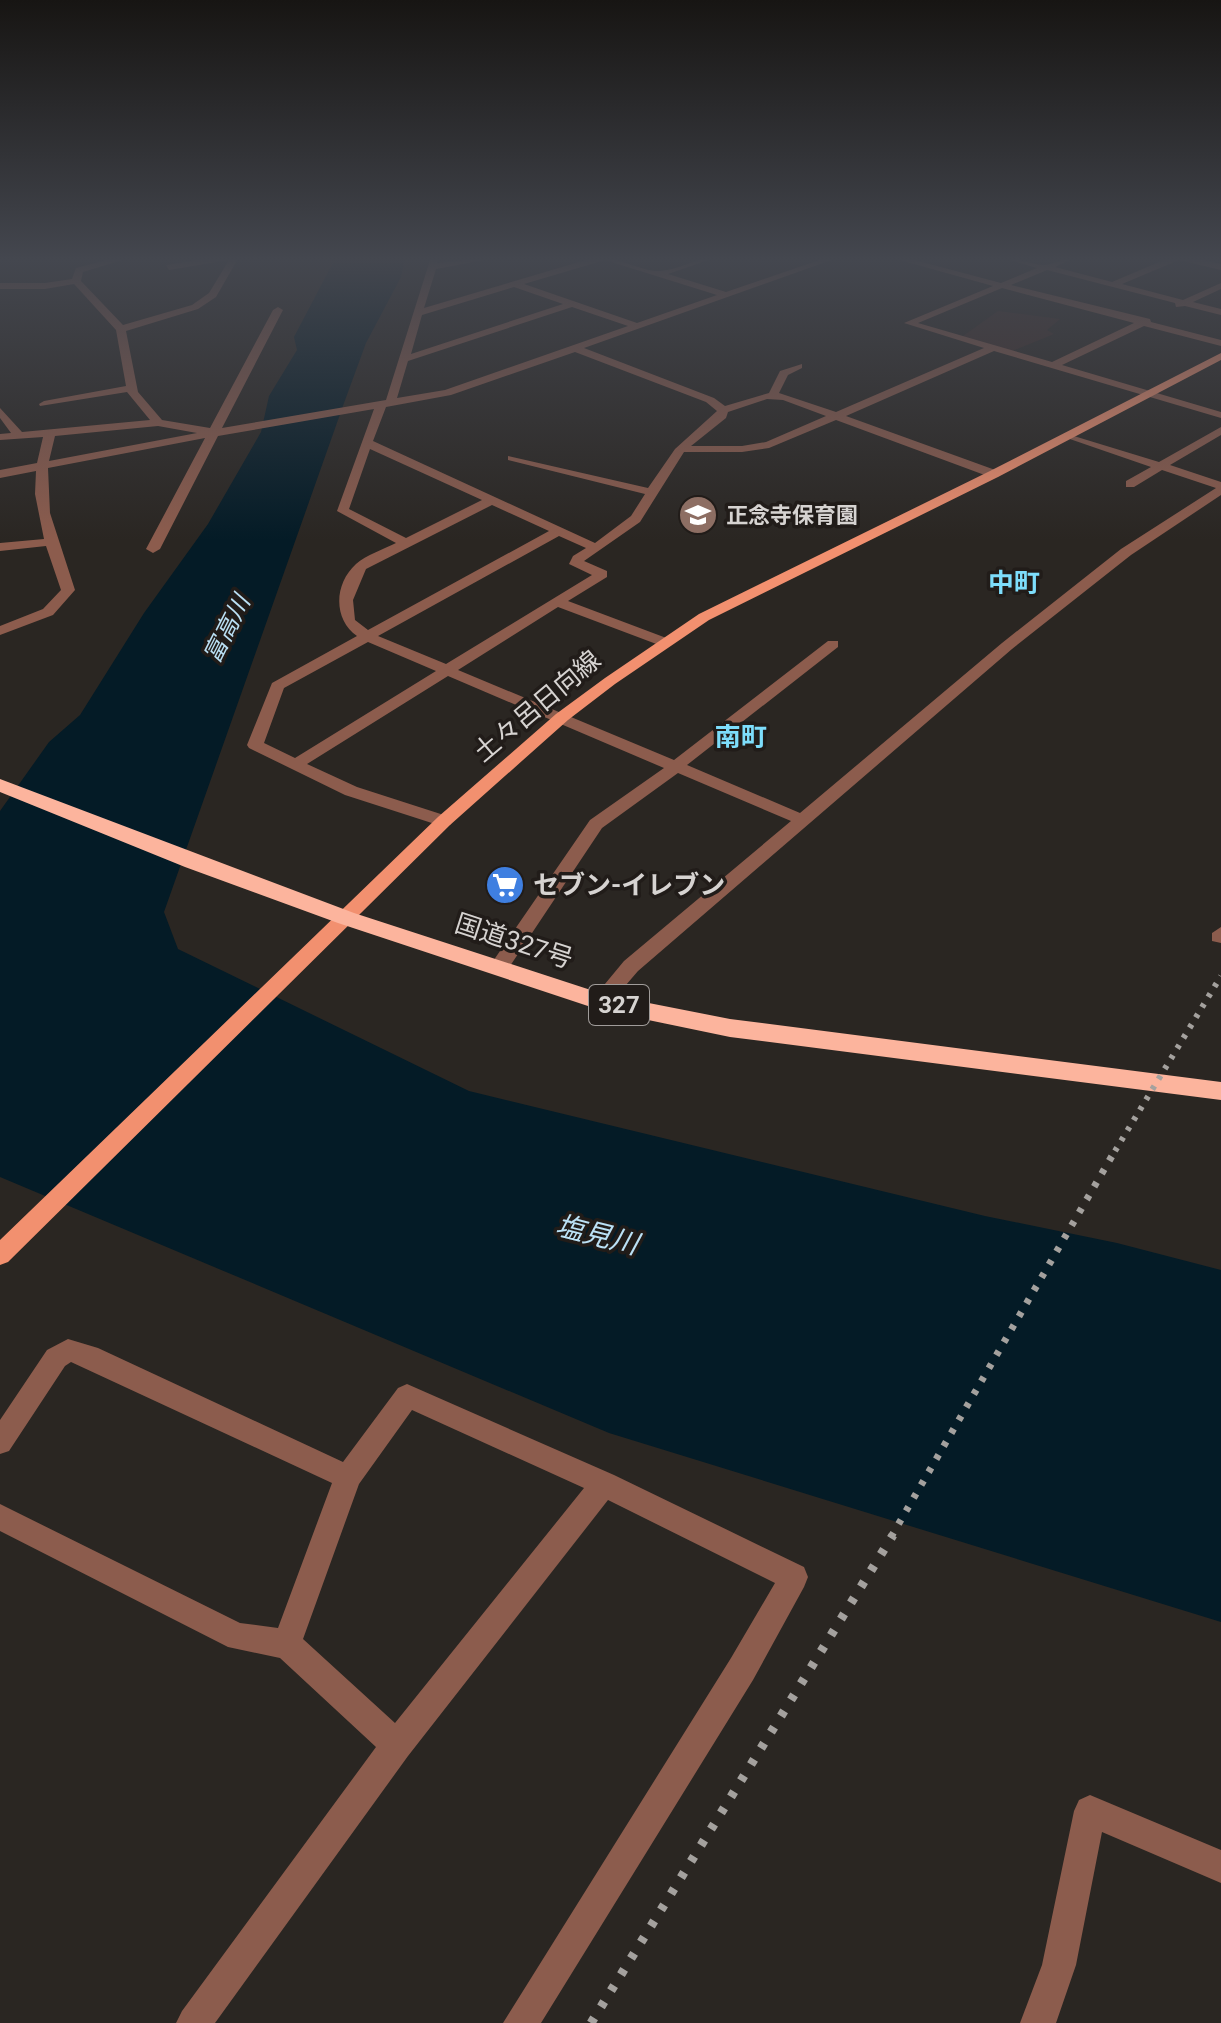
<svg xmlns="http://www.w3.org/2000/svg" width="1221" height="2023" font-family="Roboto,'Noto Sans JP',sans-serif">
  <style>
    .education { fill: #3c2925 }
    .water { fill: #041b26 }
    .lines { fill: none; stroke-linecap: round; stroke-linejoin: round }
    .minor { fill: #8c5c4d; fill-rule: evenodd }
    .major { fill: #f2906f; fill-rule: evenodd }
    .highway { fill: #fcb49d; fill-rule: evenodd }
    .rail-far2 { stroke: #a4a19e; stroke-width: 6; stroke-dasharray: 4 8; stroke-linecap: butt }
    .rail-far1 { stroke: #a4a19e; stroke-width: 7; stroke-dasharray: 5 10; stroke-linecap: butt }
    .rail { stroke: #a4a19e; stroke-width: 9; stroke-dasharray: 6 13; stroke-linecap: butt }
    .labels { text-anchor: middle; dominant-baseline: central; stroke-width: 7; stroke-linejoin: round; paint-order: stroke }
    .far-poi-label { font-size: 22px; font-weight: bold; fill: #d6d3d1; stroke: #211c19; text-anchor: start }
    .far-water-label { font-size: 24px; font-style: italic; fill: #bbe1f5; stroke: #211c19 }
    .shield { fill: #211c19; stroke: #a09c9a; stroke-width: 2 }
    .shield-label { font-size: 24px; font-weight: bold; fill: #d6d3d1 }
    .far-quarter-label { font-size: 26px; font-weight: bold; fill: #7dddfb; stroke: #211c19 }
    .street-label { font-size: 26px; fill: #d6d3d1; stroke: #211c19 }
    .poi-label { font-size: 26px; font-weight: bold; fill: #d6d3d1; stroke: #211c19; text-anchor: start }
    .water-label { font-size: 28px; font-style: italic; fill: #bbe1f5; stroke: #211c19 }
  </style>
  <rect width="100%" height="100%" fill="#2a2622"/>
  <path class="education" d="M998,311L1060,319L1047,330L1054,334L1012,351L963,336Z"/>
  <path class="water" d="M336,257H405L401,277L366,343L344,403L164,912L178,949L469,1091L985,1216L1117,1243L1221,1270V1622L609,1433L0,1177V811L49,742L80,715L144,613L208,524L261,432L269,396L297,350L294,337Z"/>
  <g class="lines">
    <path class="minor" d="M118,257H132L83,272L81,281L123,325L192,305L209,293L229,260L169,270L166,265L217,257H239L216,297L198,309L126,331L138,392L162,420L210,428L273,310L278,307L283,310L222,428L386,400L431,257H439L437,263L500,257L436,269L424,308L596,257C619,257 642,272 660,271C679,270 697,257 717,257L668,274L726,292L828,257H840L584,348L714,398L725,406L769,393L780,371L802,364V368L788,375L779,393L836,412L984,348L904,323L993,286L889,257H903L1001,283L1037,268L1000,257C1015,257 1031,265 1045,265C1056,264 1065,257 1076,257L1055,267L1112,282L1171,257H1190L1221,264V270L1179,260L1122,284L1183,300L1221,283V289L1193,302L1221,309V315L1185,306L1176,307L1175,303L1047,270L1011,285L1150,319L1151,322L1221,340V346L1144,326L1062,365L1221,412V418L994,351L846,416L998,471V477H990L836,420L769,448L742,452H684L640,522L584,561L607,571V577L568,601L669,639V645H659L558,607L458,670L674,760L828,641H838V647L687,765L800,813L1002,643L1121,549L1216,488L1162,470L1134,487H1126V481L1151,467L1064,437V433L1159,462L1221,427V435L1170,465L1221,482V495L1131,555L1012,649L638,971L607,1007L600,1009L590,1002L624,961L791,821L678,773L602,828L506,972L499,973L489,967L590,820L664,768L448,676L307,764L357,787L450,817L453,821L450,825H438L345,795L249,748L247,745L272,683L357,636C333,619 334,584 356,564C366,555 384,549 396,543L337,511L374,409L218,436L160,549L153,553L146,549L205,438L48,468L50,513L75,590L53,615L0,635V626L43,609L61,590L46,546L0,551V543L44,539L35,494L36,471L0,478V470L37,463L43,437L0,440V434L11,433L0,418V408L22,432L150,420L127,392L40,406L39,404L44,401L126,386L116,330L74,284L45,289H0V283H45L72,279L76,268ZM605,260L717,295L637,323L524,284ZM514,287L563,304L411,354L422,315ZM1002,288L1134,323L1052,362L918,323ZM572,307L628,326L445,390L397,398L408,361ZM575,352L706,402L717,411L675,449L648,488L508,456V460L645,494L631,516L595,543L373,441L386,407L451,395ZM767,399L783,400L826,416L766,442L742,446H691L726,418L728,412ZM158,426L197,433L49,461L55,436ZM370,449L482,500L406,538L349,509ZM492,505L549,531L368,630L355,620L353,600L366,569ZM559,536L586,548L573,556L569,564L592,575L446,664L378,636ZM368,642L436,671L295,758L264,743L284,688Z
      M1221,927V943L1212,941V933Z
      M68,1339L98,1348L343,1462L398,1388L407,1384L614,1475L804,1567L808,1577L804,1587L753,1680L541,2023H503L731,1658L775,1583L608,1500L408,1756L215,2023H176L182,2011L376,1747L280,1658L228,1647L0,1531V1504L240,1623L278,1628L332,1483L71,1362L65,1366L9,1451L0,1454V1420L47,1350ZM412,1410L584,1488L395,1723L303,1639L359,1484Z
      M1090,1795L1221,1850V1883L1102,1832L1076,1965L1056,2023H1020L1042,1965L1074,1811L1079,1800Z"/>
    <path class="major" d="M1221,353V360L998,477L709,620L615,684L568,720L450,825L8,1262L0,1265V1240L438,817L556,714L605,678L699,614L990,471Z"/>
    <path class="highway" d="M0,779L354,913L603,994L730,1019L1221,1082V1100L730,1037L600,1010L338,923L185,867L0,792Z"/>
    <path class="rail-far2" d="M1115,1151L1221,976"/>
    <path class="rail-far1" d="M891,1537L1116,1149"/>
    <path class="rail" d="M591,2023L893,1535"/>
  </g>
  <linearGradient id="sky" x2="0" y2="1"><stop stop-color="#171513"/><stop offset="0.48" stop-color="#44474f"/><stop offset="1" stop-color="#44474f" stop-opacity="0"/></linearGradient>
  <rect width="1221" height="540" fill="url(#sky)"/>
  <defs>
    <symbol id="school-disc" viewBox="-11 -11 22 22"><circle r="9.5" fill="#8d6e63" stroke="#211c19"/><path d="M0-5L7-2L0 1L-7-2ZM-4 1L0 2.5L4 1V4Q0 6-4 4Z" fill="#fff"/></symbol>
    <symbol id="supermarket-disc" viewBox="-11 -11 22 22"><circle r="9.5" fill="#3f7fe0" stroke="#211c19"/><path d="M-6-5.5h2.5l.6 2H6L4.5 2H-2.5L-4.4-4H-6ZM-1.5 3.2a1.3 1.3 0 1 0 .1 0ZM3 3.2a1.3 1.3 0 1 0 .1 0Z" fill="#fff"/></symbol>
  </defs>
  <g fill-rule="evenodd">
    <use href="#school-disc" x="676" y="493" width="44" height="44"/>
    <use href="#supermarket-disc" x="483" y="863" width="44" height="44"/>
  </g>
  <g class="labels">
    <g class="far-poi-label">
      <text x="726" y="515">正念寺保育園</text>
    </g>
    <g class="far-water-label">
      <text transform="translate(227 629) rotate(-63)">富高川</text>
    </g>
    <rect class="shield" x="589" y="985" width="60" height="40" rx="6"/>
    <g class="shield-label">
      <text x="619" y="1005">327</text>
    </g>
    <g class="far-quarter-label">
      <text x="1014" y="583">中町</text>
      <text x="741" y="737">南町</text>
    </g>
    <g class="street-label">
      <text transform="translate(537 706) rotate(-40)">土々呂日向線</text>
      <text transform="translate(514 941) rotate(18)">国道327号</text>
    </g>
    <g class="poi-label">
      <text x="533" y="885">セブン-イレブン</text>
    </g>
    <g class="water-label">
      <text transform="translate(597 1235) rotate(14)">塩見川</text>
    </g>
  </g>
</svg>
